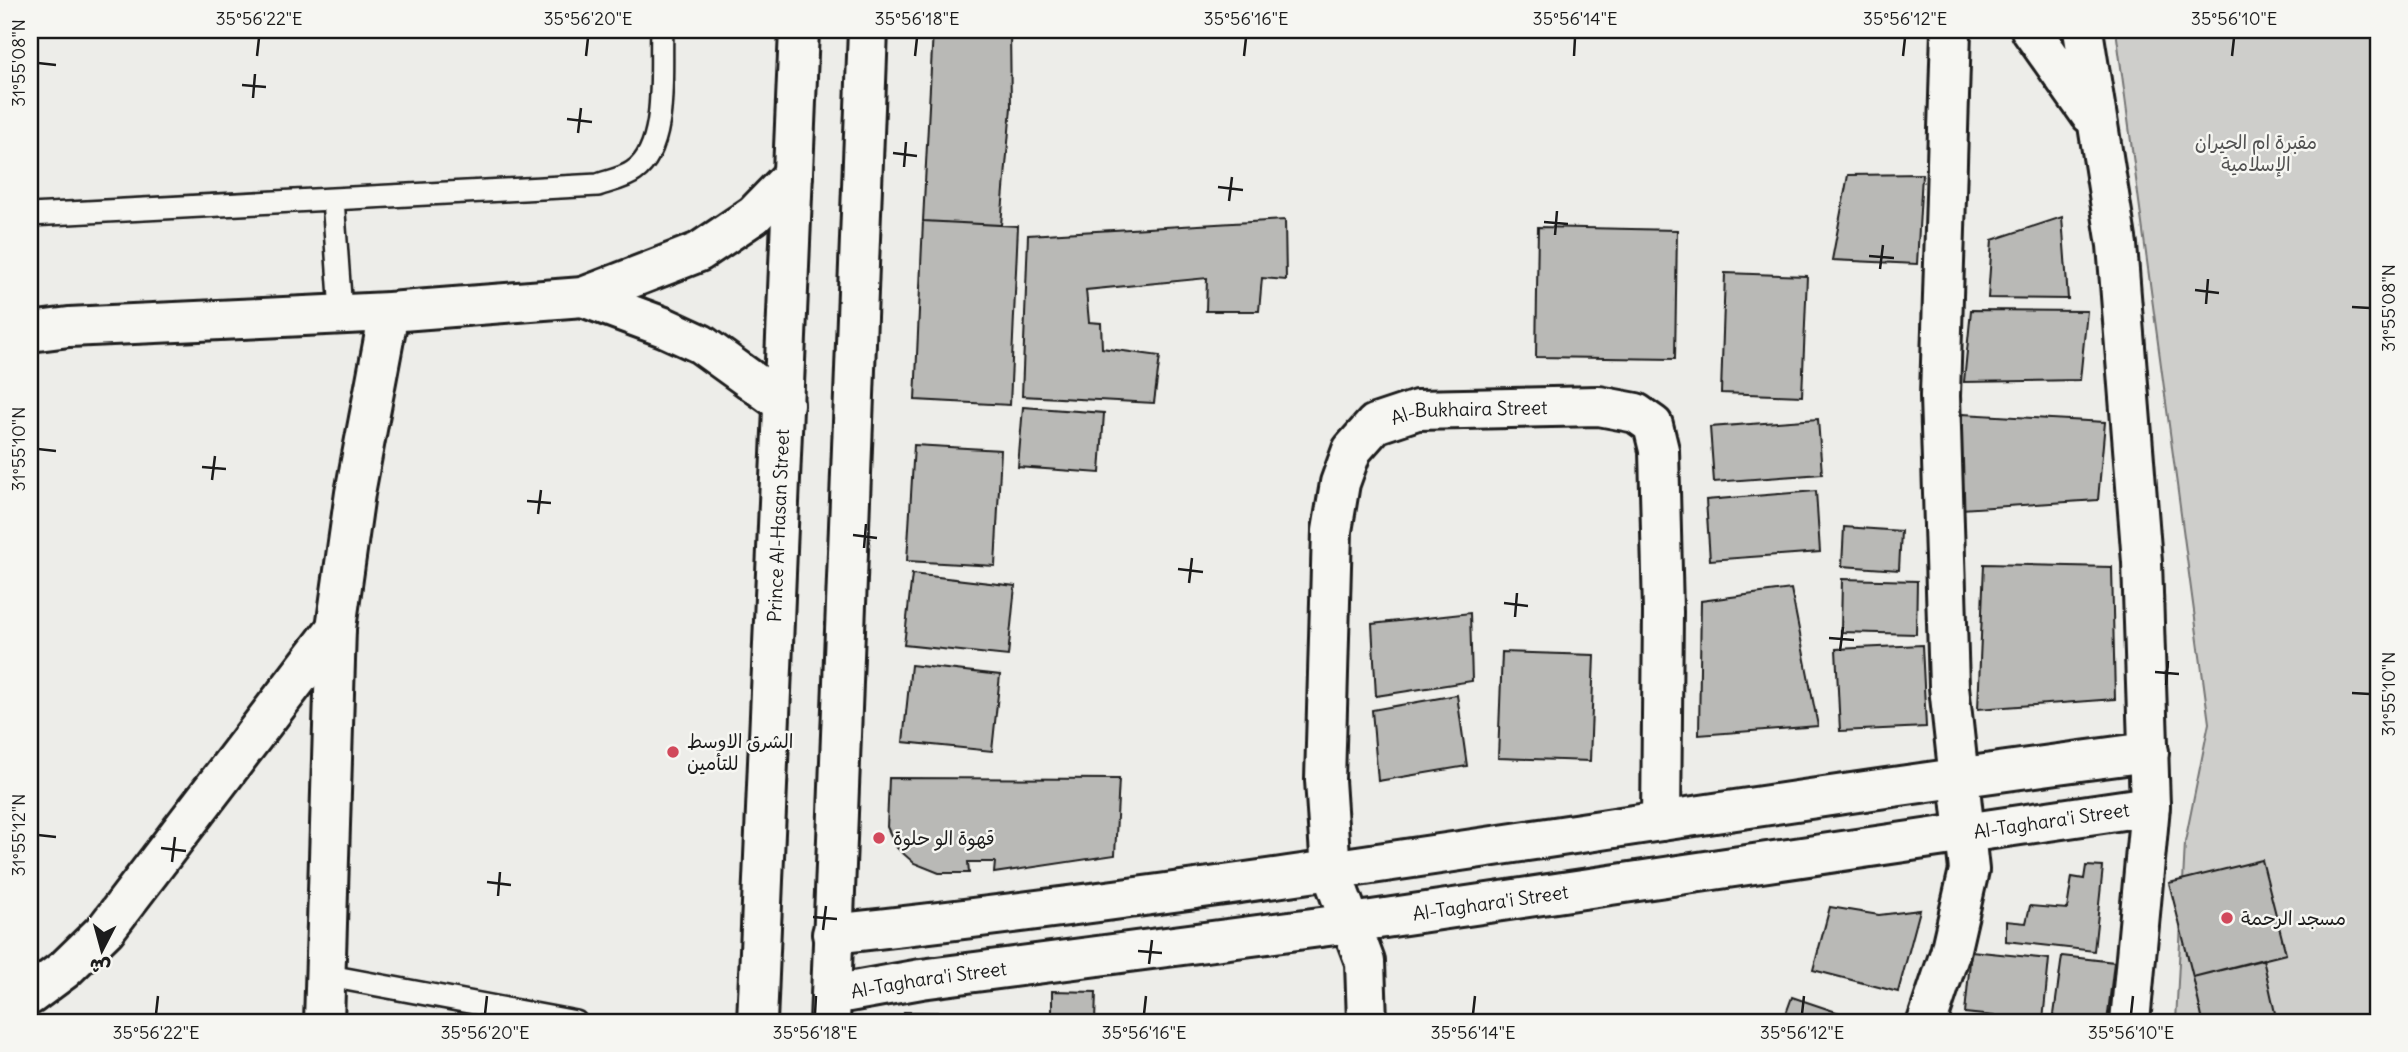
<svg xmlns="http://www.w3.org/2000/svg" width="2408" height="1052" font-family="Delius,'Playpen Sans Arabic',sans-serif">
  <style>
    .green { fill: #cececb; stroke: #757574; stroke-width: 2 }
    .building { fill: #b9b9b6; stroke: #1c1c1c; stroke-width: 2 }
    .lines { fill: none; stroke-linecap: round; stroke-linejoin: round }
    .service-casing { stroke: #1c1c1c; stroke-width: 26 }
    .minor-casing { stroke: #1c1c1c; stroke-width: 44 }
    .trunk-casing { stroke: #1c1c1c; stroke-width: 44 }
    .service { stroke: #f6f6f2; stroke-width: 21 }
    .minor { stroke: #f6f6f2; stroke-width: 38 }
    .trunk { stroke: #f6f6f2; stroke-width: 38 }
    .ticks { fill: none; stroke: #1c1c1c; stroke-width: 2.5 }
    .poi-dot { fill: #d1495b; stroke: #f6f6f2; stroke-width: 2.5 }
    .labels { text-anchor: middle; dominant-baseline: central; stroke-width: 5; stroke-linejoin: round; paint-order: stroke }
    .park-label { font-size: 19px; fill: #515151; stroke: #f6f6f2 }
    .street-label { font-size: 19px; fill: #1c1c1c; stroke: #f6f6f2 }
    .poi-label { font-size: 19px; fill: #1c1c1c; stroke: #f6f6f2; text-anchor: start }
    .neatline { fill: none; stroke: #1c1c1c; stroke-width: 2.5 }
    .ticks-label { font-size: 18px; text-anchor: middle; fill: #1c1c1c }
  </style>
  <rect width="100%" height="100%" fill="#edede9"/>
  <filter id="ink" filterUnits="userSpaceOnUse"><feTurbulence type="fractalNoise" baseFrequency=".0143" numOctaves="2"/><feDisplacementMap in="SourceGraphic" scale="14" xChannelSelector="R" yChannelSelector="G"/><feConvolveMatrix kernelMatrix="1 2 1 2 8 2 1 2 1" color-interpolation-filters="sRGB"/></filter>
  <g filter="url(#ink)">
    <path class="green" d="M2116,30H2378V1022H2176L2185,842L2209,723Z"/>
    <path class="building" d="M933,30H1010L1011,107L1001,225L923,221Z
      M1922,174L1917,264L1832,260L1848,175Z
      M2062,217L2068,299L1988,298L1992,240Z
      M1285,220L1286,280L1262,278L1259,311H1206L1207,278L1086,290L1089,322L1101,323L1102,348L1160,356L1154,403L1022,396L1028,235Z
      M923,221L1018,226L1010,405L915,400Z
      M1538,227L1677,230L1675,359L1536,357Z
      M1725,273L1807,276L1802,396L1721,393Z
      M1971,310L2087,311L2080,380L1964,382Z
      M1023,407L1104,413L1100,473L1018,467Z
      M1962,414L2105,422L2098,500L1961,509Z
      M1818,419L1822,474L1714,482L1710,427Z
      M914,445L1001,450L995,566L907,561Z
      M1816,491L1820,552L1710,560L1706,500Z
      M1844,527L1901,531L1899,570L1842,566Z
      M1984,564L2112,567L2115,699L1978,709Z
      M912,574L1015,586L1008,656L904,645Z
      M1842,579L1917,581L1916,634L1841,632Z
      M1791,589L1818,726L1699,735L1701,601Z
      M1470,613L1472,681L1376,696L1372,624Z
      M1922,645L1926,727L1840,731L1836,649Z
      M1502,652L1594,655L1590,761L1498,758Z
      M911,665L1000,675L992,751L903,742Z
      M1457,695L1467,766L1378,781L1372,710Z
      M889,778L1119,779L1115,855L994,873L995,862H968L969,873H939L914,863L897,848L887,827Z
      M2262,860L2286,954L2193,977L2169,883Z
      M2086,866L2103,867L2094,951L2006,941V921L2026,923L2030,906L2067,909L2072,877L2084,879Z
      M1830,907L1879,915L1920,910L1898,992L1813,970Z
      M1971,951L2049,959L2043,1021L1965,1013Z
      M2062,956L2114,962L2107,1022H2053Z
      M2263,959L2277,1022H2203L2193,977Z
      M1052,991L1096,992L1095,1022H1052Z
      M1792,997L1866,1022H1783Z
      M904,1012L975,1013V1022H903Z"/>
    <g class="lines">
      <defs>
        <path id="service" d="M333,199L341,312
          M30,215L598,185C609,181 625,178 634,171C669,147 660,69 662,30
          M324,975L576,1022"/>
        <g id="minor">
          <path d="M2031,30L2090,114"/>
          <path d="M2083,30L2117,245L2142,562L2150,806L2130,1022"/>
          <path d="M583,297L664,327L701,344L784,404"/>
          <path d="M30,332L69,327L389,312L583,297L699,252L754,215L793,175"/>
          <path d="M832,934C1273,887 1709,808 2149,752"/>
          <path d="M30,995L65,969L106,929L336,628"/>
          <path id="s1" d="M832,995L921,979L1351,923L2150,806"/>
          <path d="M324,1022L336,628L355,493L389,312"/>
          <path id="s2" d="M1367,1022L1365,962L1331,871L1325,780L1332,531L1340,483L1352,450L1375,424L1417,410L1599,406L1636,413L1653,425L1659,450L1663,612L1661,821"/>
          <path d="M1927,1022L1950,953L1969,870L1949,687L1940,396L1951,30"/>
        </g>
        <g id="trunk">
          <path id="s3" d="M757,1022L799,30"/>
          <path d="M830,1022L868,30"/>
        </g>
      </defs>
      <use href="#service" class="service-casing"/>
      <use href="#minor" class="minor-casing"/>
      <use href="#trunk" class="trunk-casing"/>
      <use href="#service" class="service"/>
      <use href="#minor" class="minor"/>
      <use href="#trunk" class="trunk"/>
    </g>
  </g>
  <path class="ticks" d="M257,56L259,38M586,56L588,38M915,56L917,38M1244,56L1246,38M1574,56L1575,38M1903,56L1905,38M2232,56L2234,38M38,63L56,65M242,85L266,87M253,98L255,74M567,119L592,122M578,133L581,108M893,153L917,156M904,167L906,142M1218,187L1243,190M1229,201L1232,177M1544,222L1568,224M1555,235L1557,211M1869,256L1894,258M1880,269L1883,245M2195,290L2219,293M2206,304L2208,279M2352,307L2370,308M38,449L56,451M202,467L226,469M212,480L215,456M527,501L551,503M538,514L541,490M853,535L877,538M864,548L866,524M1178,569L1203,572M1189,583L1192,558M1504,603L1528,606M1515,617L1517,593M1829,638L1854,640M1840,651L1843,627M2155,672L2179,674M2166,685L2168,661M2352,693L2370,694M38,835L56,837M161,848L186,851M172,862L175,837M487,882L511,885M498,896L500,872M813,917L837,919M823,930L826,906M1138,951L1162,953M1149,964L1152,940M156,1014L158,996M485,1014L487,996M815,1014L816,996M1144,1014L1146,996M1473,1014L1475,996M1802,1014L1804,996M2131,1014L2133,996"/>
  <g class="poi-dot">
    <circle cx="673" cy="752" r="7"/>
    <circle cx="879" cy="838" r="7"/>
    <circle cx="2227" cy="918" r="7"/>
  </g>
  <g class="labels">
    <g class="park-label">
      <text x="2256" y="142">مقبرة ام الحيران<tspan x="2256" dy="22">الإسلامية</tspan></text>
    </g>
    <g class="street-label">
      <text stroke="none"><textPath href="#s2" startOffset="712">Al-Bukhaira Street</textPath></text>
      <text stroke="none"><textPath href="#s3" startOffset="497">Prince Al-Hasan Street</textPath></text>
      <text stroke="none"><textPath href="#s1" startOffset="1232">Al-Taghara'i Street</textPath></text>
      <text stroke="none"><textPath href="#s1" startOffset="665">Al-Taghara'i Street</textPath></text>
      <text stroke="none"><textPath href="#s1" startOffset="98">Al-Taghara'i Street</textPath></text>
    </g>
    <g class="poi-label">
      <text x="687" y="741">الشرق الاوسط<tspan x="687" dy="22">للتأمين</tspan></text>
      <text x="893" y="838">قهوة الو حلوة</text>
      <text x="2241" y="918">مسجد الرحمة</text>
    </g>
  </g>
  <rect width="2408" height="1052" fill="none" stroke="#f6f6f2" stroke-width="77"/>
  <g transform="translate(102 950) rotate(186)" stroke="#f6f6f2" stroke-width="5" paint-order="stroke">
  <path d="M0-5L12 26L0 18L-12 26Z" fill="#1c1c1c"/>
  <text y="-10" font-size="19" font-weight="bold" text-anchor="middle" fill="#1c1c1c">ش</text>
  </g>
  <rect x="38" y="38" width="2332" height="976" class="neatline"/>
  <g class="ticks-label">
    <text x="259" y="25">35°56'22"E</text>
    <text x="588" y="25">35°56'20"E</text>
    <text x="917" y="25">35°56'18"E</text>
    <text x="1246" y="25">35°56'16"E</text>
    <text x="1575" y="25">35°56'14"E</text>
    <text x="1905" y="25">35°56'12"E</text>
    <text x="2234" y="25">35°56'10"E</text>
    <text transform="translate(19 63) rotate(-90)" y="6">31°55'08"N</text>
    <text transform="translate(2389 308) rotate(-90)" y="6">31°55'08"N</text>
    <text transform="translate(19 449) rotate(-90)" y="6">31°55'10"N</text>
    <text transform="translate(2389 694) rotate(-90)" y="6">31°55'10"N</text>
    <text transform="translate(19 835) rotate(-90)" y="6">31°55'12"N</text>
    <text x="156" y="1039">35°56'22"E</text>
    <text x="485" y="1039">35°56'20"E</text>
    <text x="815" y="1039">35°56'18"E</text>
    <text x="1144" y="1039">35°56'16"E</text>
    <text x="1473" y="1039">35°56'14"E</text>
    <text x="1802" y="1039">35°56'12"E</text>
    <text x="2131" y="1039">35°56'10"E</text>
  </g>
</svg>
